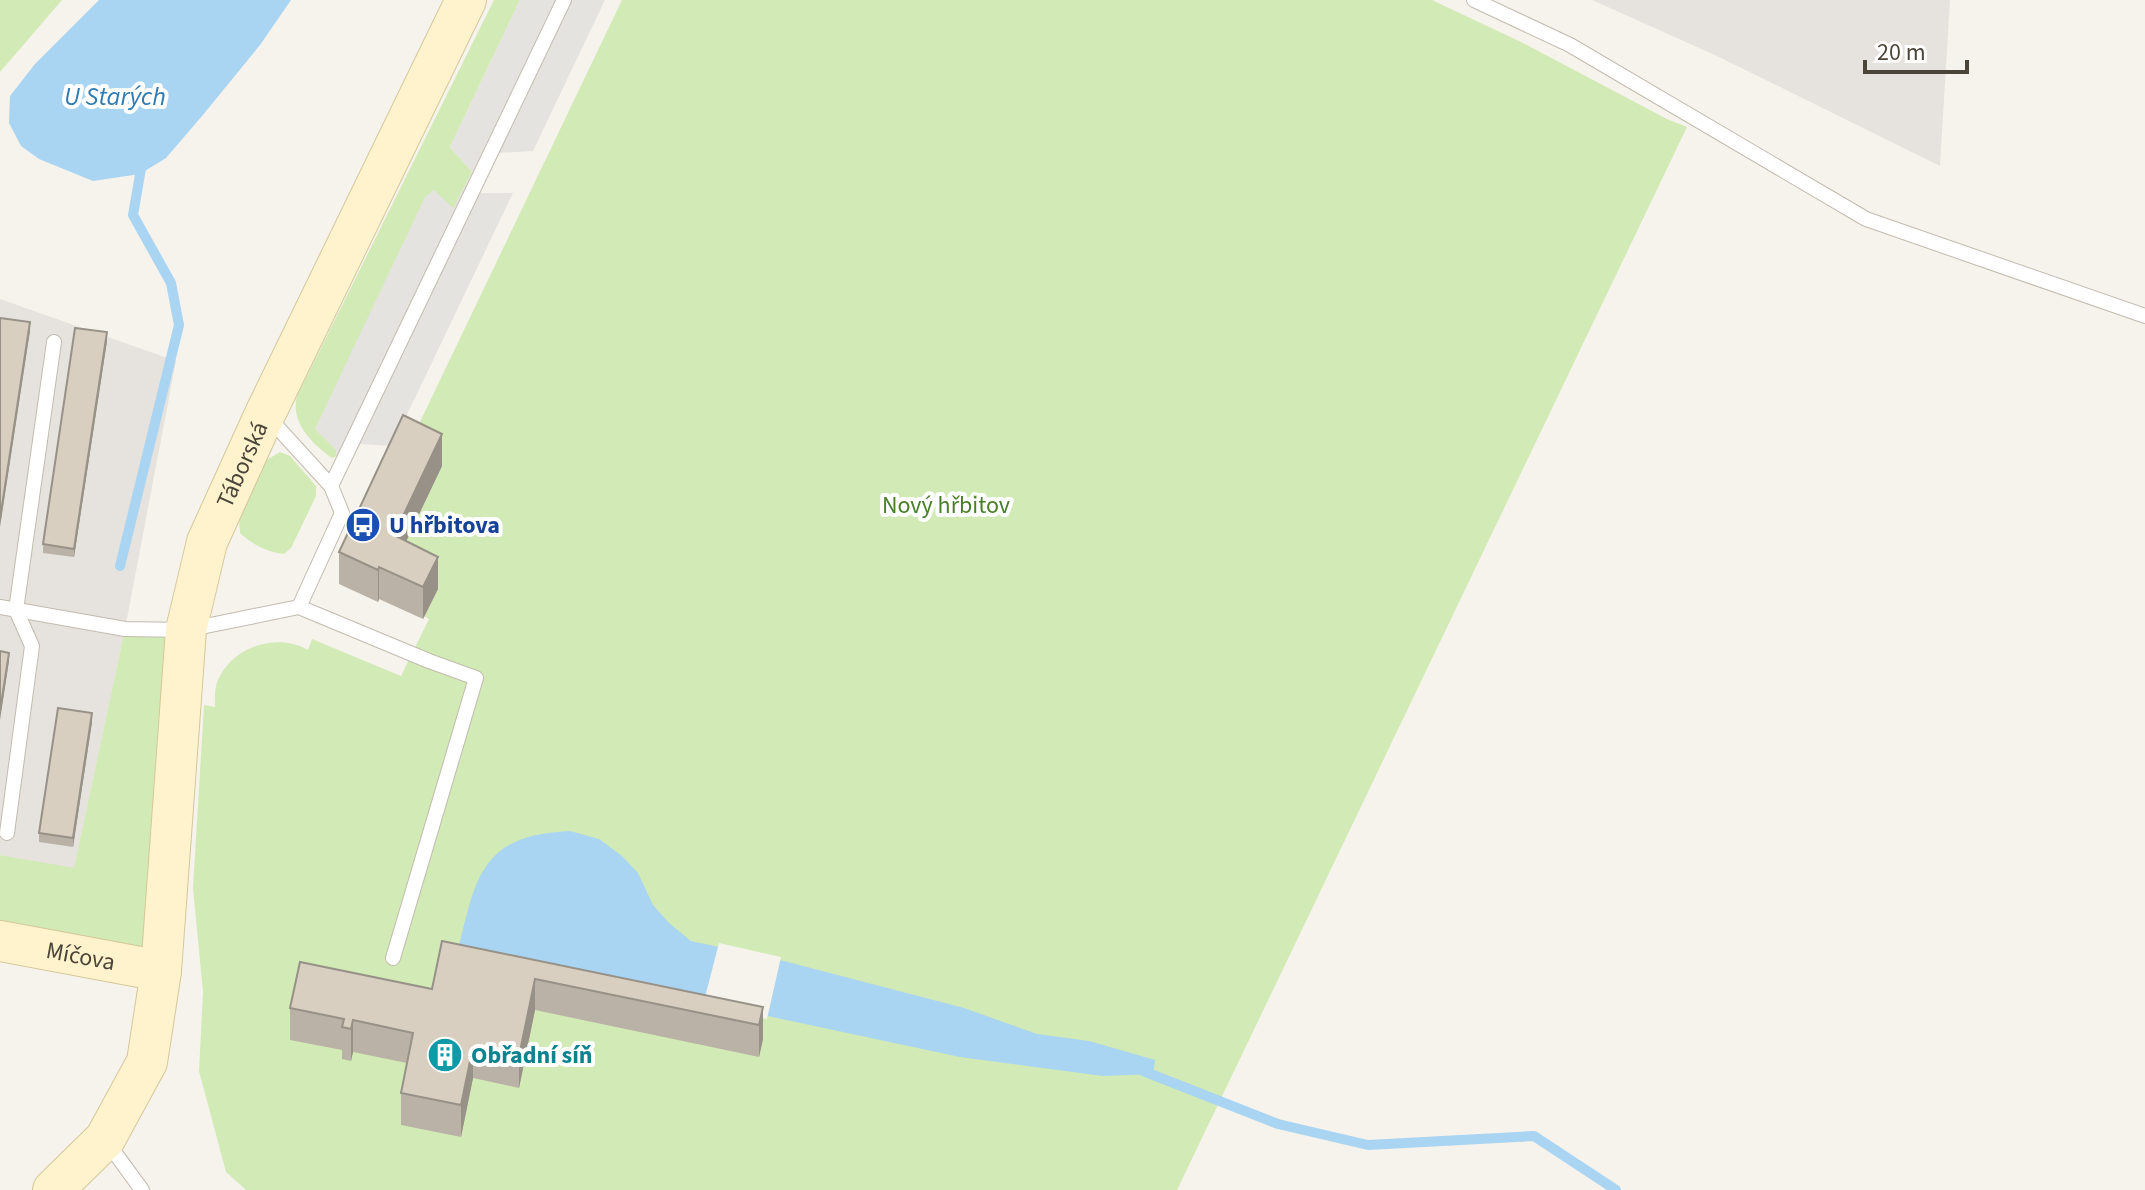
<svg xmlns="http://www.w3.org/2000/svg" width="2145" height="1190" font-family="'Source Sans 3',sans-serif">
  <style>
    .industrial { fill: #e6e2dd }
    .green { fill: #d2eab5 }
    .parking { fill: #e5e3e0 }
    .water { fill: #a9d4f2 }
    .pier { fill: #f6f3ec }
    .lines { fill: none; stroke-linecap: round; stroke-linejoin: round }
    .stream { stroke: #a9d4f2; stroke-width: 10 }
    .lane-casing { stroke: #c2bbae; stroke-width: 16 }
    .secondary-casing { stroke: #d6c79b; stroke-width: 42 }
    .lane { stroke: #fff; stroke-width: 14 }
    .secondary { stroke: #fff3cd; stroke-width: 40 }
    .wall { fill: #bab2a6 }
    .shaded-wall { fill: #979187 }
    .building { fill: #d8cfc1; stroke: #979187; stroke-width: 2 }
    .labels { text-anchor: middle; dominant-baseline: central; stroke-width: 8; stroke-linejoin: round; paint-order: stroke }
    .street-label { font-size: 24px; fill: #4b4439; stroke: #fff }
    .park-label { font-size: 24px; fill: #4a7f2a; stroke: #fff }
    .transit-label { font-size: 24px; font-weight: bold; fill: #164399; stroke: #fff; text-anchor: start }
    .culture-label { font-size: 24px; font-weight: bold; fill: #0d838f; stroke: #fff; text-anchor: start }
    .water-label { font-size: 26px; font-style: italic; fill: #2e7ab2; stroke: #fff }
  </style>
  <rect width="100%" height="100%" fill="#f6f3ec"/>
  <path class="industrial" d="M1592,0H1950L1940,166L1717,56Z
    M0,299L176,361L125,629L74,869L0,855Z"/>
  <path class="green" d="M0,0H62L0,72Z
    M494,0H520L450,147L472,172L336,450L337,456L332,458C312,444 290,422 297,396Z
    M622,0H1432L1521,42L1667,119L1687,127L1177,1190H246L226,1172L199,1071L203,992L193,888L204,705L215,707C215,696 214,686 220,676C236,645 279,633 308,650L312,639L401,676L429,619L424,616L438,589L394,567L407,449Z
    M280,452L290,456L316,486V496L291,548L284,554C267,552 253,545 240,533L239,519L265,461Z
    M125,629L186,630L161,971L0,941V855L74,868Z"/>
  <path class="parking" d="M520,0H605L533,151L497,153L479,193H513L392,446L359,444L356,452L344,458L337,456L336,450L315,429L425,197L434,190L453,208L472,172L450,147Z"/>
  <path class="water" d="M99,0H291L260,45L202,116L166,158L140,174L93,181L39,159L21,146L9,123L10,96L35,64Z
    M570,831L599,839L622,856L638,873L653,905L669,923L691,941L784,961L964,1008L1037,1034L1089,1041L1155,1060L1153,1074L1103,1076L960,1057L458,950C476,875 482,835 570,831Z"/>
  <path class="pier" d="M719,943L781,957L767,1019L703,1005Z"/>
  <g class="lines">
    <path class="stream" d="M120,566L179,325L171,283L133,215L142,163
      M1143,1071L1278,1124L1368,1145L1534,1136L1616,1190"/>
    <defs>
      <path id="lane" d="M1474,0L1570,45L1866,219L2145,316
        M331,486L564,0
        M0,607L125,629L186,630L299,607L342,513L331,486L269,418
        M299,607L429,661L476,678L393,958
        M7,833L32,646L16,610L54,342
        M107,1142L142,1190"/>
      <g id="secondary">
        <path id="s1" d="M0,941L161,971"/>
        <path id="s2" d="M53,1190L105,1139L147,1062L161,971L186,630L207,542L265,414L466,0"/>
      </g>
    </defs>
    <use href="#lane" class="lane-casing"/>
    <use href="#secondary" class="secondary-casing"/>
    <use href="#lane" class="lane"/>
    <use href="#secondary" class="secondary"/>
  </g>
  <path class="wall" d="M107,341L74,557L43,553V544Z
    M442,466L406,541L438,589L423,619L379,599L378,602L339,584V552Z
    M92,722L73,847L39,842V833Z
    M442,941L763,1007V1039L759,1057L535,1010L519,1088L473,1078L461,1137L401,1125V1093L407,1063L353,1052L351,1061L342,1059V1050L290,1040V1008L432,989Z"/>
  <path class="shaded-wall" d="M30,322V331L0,527V519Z
    M107,332V341L74,557V549Z
    M442,434V466L394,567V535Z
    M438,557V589L423,619V587Z
    M379,567V599L378,602V570Z
    M9,653V661L0,720V711Z
    M92,713V722L73,847V838Z
    M535,979V1010L519,1088V1056Z
    M763,1007V1039L759,1057V1025Z
    M353,1020V1052L351,1061V1029Z
    M473,1047V1078L461,1137V1105Z"/>
  <path class="building" d="M0,318L30,322L0,519Z
    M75,328L107,332L74,549L43,544Z
    M403,415L442,434L394,535L438,557L423,587L379,567L378,570L339,552Z
    M0,651L9,653L0,711Z
    M58,708L92,713L73,838L39,833Z
    M442,941L763,1007L759,1025L535,979L519,1056L473,1047L461,1105L401,1093L413,1033L353,1020L351,1029L342,1027L344,1019L290,1008L300,962L432,989Z"/>
  <defs>
    <symbol id="bus-disc" viewBox="-11 -11 22 22"><circle r="9.5" fill="#1a4fb4" stroke="#fff"/><path d="M-5-6H5V4H4V6H2V4H-2V6H-4V4H-5ZM-3.5-4V0h7V-4ZM-3.5 1.2v1.5H-2V1.2ZM2 1.2v1.5H3.5V1.2Z" fill="#fff"/></symbol>
    <symbol id="building-disc" viewBox="-11 -11 22 22"><circle r="9.5" fill="#0f9aa8" stroke="#fff"/><path d="M-4-6H4V6H1V3H-1V6H-4ZM-2.5-4.3h1.7v1.8h-1.7ZM.8-4.3h1.7v1.8H.8ZM-2.5-1h1.7V.8h-1.7ZM.8-1h1.7V.8H.8Z" fill="#fff"/></symbol>
  </defs>
  <g fill-rule="evenodd">
    <use href="#bus-disc" x="343" y="505" width="40" height="40"/>
    <use href="#building-disc" x="425" y="1035" width="40" height="40"/>
  </g>
  <g class="labels">
    <g class="street-label">
      <text stroke="none"><textPath href="#s2" startOffset="770">Táborská</textPath></text>
      <text stroke="none"><textPath href="#s1" startOffset="82">Míčova</textPath></text>
    </g>
    <g class="park-label">
      <text x="946" y="505">Nový hřbitov</text>
    </g>
    <g class="transit-label">
      <text x="389" y="525">U hřbitova</text>
    </g>
    <g class="culture-label">
      <text x="471" y="1055">Obřadní síň</text>
    </g>
    <g class="water-label">
      <text x="115" y="96">U Starých</text>
    </g>
  </g>
  <path d="M1865 60v12h102v-12" fill="none" stroke="#4b4439" stroke-width="4"/>
  <text x="1877" y="60" font-size="24" fill="#4b4439" stroke="#ffffff" stroke-width="6" paint-order="stroke">20 m</text>
</svg>
